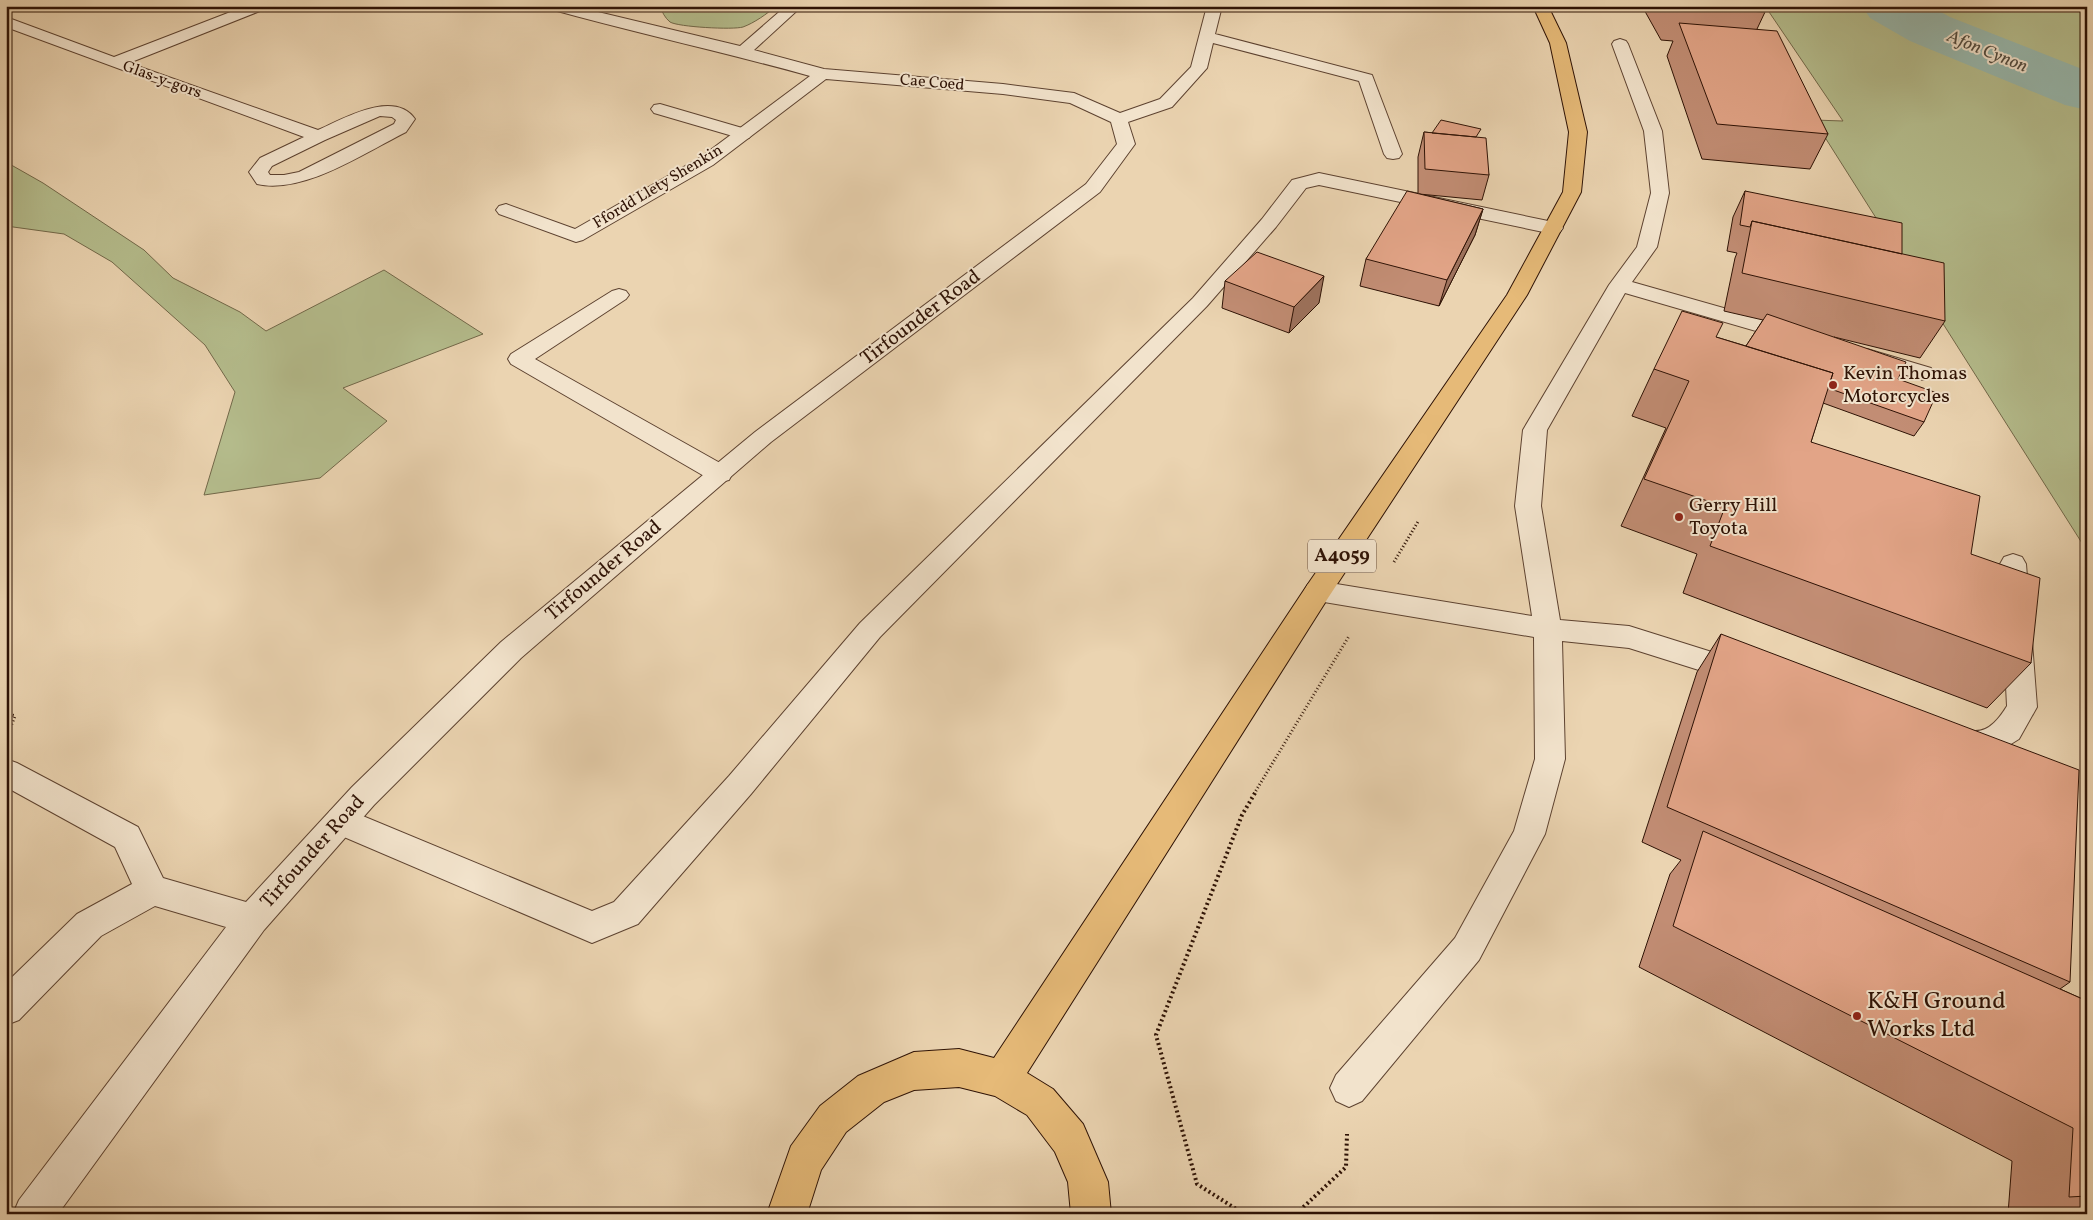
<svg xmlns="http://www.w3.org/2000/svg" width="2093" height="1220" font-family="Vollkorn,serif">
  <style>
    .green { fill: #b5bd8d; stroke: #726849 }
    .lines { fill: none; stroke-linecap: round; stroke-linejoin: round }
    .river { fill: #98b8ad; fill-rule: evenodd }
    .service-casing { stroke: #5d4230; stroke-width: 2 }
    .minor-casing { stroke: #5d4230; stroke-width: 2 }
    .primary-casing { stroke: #2e1205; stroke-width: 2 }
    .path-far1 { stroke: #2e1205; stroke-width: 3; stroke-dasharray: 1 2.5; stroke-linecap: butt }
    .path { stroke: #2e1205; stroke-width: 4; stroke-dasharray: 2 3; stroke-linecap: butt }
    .service { fill: #f2e3cc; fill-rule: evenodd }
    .minor { fill: #f2e3cc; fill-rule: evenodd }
    .primary { fill: #e6ba78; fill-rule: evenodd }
    .wall { fill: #c28d74; stroke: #2e1205 }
    .shaded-wall { fill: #9e735e; stroke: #2e1205 }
    .building { fill: #e2a487; stroke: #2e1205 }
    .poi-dot { fill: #8f2418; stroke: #f2e3cc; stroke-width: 2 }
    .labels { text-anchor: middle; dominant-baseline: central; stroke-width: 4; stroke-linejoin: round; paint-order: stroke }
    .far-street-label { font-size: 16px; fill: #2e1205; stroke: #f2e3cc }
    .far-water-label { font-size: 18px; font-style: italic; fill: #534c40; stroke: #f2e3cc }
    .shield { fill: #f2e3cc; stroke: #695141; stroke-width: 1 }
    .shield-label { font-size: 19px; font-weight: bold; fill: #2e1205 }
    .street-label { font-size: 20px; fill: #2e1205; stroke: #f2e3cc }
    .poi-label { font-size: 20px; fill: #2e1205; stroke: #f2e3cc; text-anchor: start }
    .near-poi-label { font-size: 24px; fill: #2e1205; stroke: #f2e3cc; text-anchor: start }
  </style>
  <rect width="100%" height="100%" fill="#ebd4b1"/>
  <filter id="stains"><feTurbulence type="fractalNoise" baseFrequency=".004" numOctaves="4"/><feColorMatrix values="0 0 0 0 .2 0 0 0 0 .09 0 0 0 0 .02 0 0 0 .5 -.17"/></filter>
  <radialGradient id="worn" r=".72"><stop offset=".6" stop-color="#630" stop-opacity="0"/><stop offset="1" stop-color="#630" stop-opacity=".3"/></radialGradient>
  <path class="green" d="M660,6H776C767,14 754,23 743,27C733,30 678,27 670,22C665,18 662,12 660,6Z
    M1765,6H2087V551L1814,120L1843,121Z
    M6,162L43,183L144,250L173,278L240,312L266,331L384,270L483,334L343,388L387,421L320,478L204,495L235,392L205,345L112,262L64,234L6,226Z"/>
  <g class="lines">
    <path class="river" d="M1862,6H1930L1950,17L2087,71V110L2065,105L1910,41L1870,18Z"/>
    <defs>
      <path id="service" d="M1620,39L1626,41L1628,44L1662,131L1669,193L1657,247L1632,282L1805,331L1808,336L1805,341L1797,343L1625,293L1547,430L1541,506L1560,620L1629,626L1750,664L1754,672L1750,680L1740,683L1629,648L1562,641L1565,759L1545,834L1479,960L1362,1101L1349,1107L1336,1101L1330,1088L1336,1075L1455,938L1514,831L1535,759L1534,637L1318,601L1308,598L1304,591L1308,584L1318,581L1532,616L1515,506L1523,430L1609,285L1637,247L1651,193L1644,131L1612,44L1614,41Z
        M660,104L749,130L752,134L749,138L743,139L654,113L651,109L654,105Z
        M1319,173L1553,222L1560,224L1563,228L1560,232L1553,234L1319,185L1306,188L1276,227L1207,306L880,637L751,794L638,924L592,943L330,831L325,821L330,811L341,807L592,911L614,902L729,776L860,623L1193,298L1262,219L1292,180Z
        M619,289L626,291L629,295L626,299L535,359L729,468L732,474L729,480L720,482L711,480L511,364L508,359L511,354L612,291Z
        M1867,349L1931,368L1934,373L1931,378L1923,380L1859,361L1856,356L1859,351Z
        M2013,554L2022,557L2026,564L2037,707L2019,739L2003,749L1975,756L1947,749L1943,740L1947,731C1962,726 1961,731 1974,731C1990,732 2000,717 2007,706L2000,564L2004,557Z"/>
      <path id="minor" d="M246,6H267L265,9L129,63L318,130C343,119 394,89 415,119L406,132C366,152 303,195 257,184L249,172L260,158L304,137L6,27V17L114,57ZM380,116L392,117L396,120L394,124L299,172L284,175H270L268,172L272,166L325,140Z
        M548,6H573L740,46L786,6H802L754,50L824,69L1003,84L1074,93L1120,113L1160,99L1191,67L1207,6H1222L1215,34L1372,75L1402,154L1399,158L1393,159L1387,158L1384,154L1359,81L1213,43L1207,68L1172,107L1128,122L1135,144L1100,192L771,442L521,658L374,805L264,930L58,1214H13L19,1200L226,927L155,906L101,936L19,1020L6,1025V983L77,914L132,884L115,847L6,787V759L17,763L138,827L163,878L246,902L352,787L501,642L755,432L1086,184L1117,144L1111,122L1070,103L1003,94L826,79L713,165L583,240L576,242L499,214L496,210L499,206L506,204L575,229L701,157L810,76C724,52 636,33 550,9Z"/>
      <path id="primary" d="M1533,6H1548L1566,43L1587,132L1581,192L1527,295L1328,598L1027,1073L1053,1089L1083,1124L1108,1182L1111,1214H1071L1068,1182L1055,1152L1027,1115L995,1096L959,1087L914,1090L884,1102L846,1132L821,1170L807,1214H767L791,1146L820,1106L858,1076L914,1052L959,1049L994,1058L1308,584L1507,295L1563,192L1569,132L1550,43Z"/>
    </defs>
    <use href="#service" class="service-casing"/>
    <use href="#minor" class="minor-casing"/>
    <use href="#primary" class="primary-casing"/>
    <path class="path-far1" d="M1394,562L1419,520
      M6,713L15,716L9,731
      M1254,794L1349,636"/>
    <path class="path" d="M1244,1214L1197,1184L1156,1035L1242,815L1255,793
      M1296,1214L1346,1167L1347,1134"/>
    <use href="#service" class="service"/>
    <use href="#minor" class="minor"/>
    <use href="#primary" class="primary"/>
  </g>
  <path class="wall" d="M1642,6H1761L1765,12L1757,29L1828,134L1810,169L1702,159L1667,56L1673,41L1661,40Z
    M1424,132L1479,138L1489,175L1482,200L1419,194L1483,209L1475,235L1439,306L1360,286L1366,259L1418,194V157Z
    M1745,191L1902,254L1945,321L1920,358L1834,337L1898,379L1924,422L1914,436L1823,403L1811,442L1971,554L2031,663L1987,708L1683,593L1697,554L1621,526L1666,428L1632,416L1654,369L1716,337L1746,346L1763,320L1724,311L1735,258L1737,253L1727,251L1733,217Z
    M1225,281L1319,303L1289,333L1222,308Z
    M1721,634L2070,982L2060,989L2087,1001V1214H2008L2012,1161L1639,967L1670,874L1681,860L1642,842L1697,672Z"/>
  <path class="shaded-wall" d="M1483,209L1475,235L1439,306L1447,280Z
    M1324,276L1319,303L1289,333L1294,307Z"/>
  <path class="building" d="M1672,6H1761L1765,12L1673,7Z
    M1679,23L1777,31L1828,134L1717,124Z
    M1441,120L1481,129L1476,137L1432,133Z
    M1424,132L1486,138L1489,175L1425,169Z
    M1407,191L1483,209L1447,280L1366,259Z
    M1745,191L1902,223V254L1752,221L1750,227L1740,225Z
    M1752,221L1944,263L1945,321L1742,273Z
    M1257,252L1324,276L1294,307L1225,281Z
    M1682,311L1723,323L1716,337L1833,373L1811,442L1980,496L1971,554L2040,578L2031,663L1710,546L1725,507L1644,479L1689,381L1654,369Z
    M1767,314L1906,362L1898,379L1937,393L1924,422L1828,388L1833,373L1746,346Z
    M1721,634L2079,770L2070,982L1667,807Z
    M1703,831L2087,1001V1196L2069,1197L2073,1128L1673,926Z"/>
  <g class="poi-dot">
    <circle cx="1833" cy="385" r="5"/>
    <circle cx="1679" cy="517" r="5"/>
    <circle cx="1857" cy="1016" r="5"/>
  </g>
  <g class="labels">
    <g class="far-street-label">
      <text transform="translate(162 80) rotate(20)">Glas-y-gors</text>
      <text transform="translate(932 83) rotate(5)">Cae Coed</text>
      <text transform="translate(658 187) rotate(-31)">Ffordd Llety Shenkin</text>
    </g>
    <g class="far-water-label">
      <text transform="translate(1987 52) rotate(22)">Afon Cynon</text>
    </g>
    <rect class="shield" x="1308" y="539.5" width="68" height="33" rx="4"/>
    <g class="shield-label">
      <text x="1342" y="556">A4059</text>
    </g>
    <g class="street-label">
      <text transform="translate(921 318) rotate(-37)">Tirfounder Road</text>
      <text transform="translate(604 571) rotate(-40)">Tirfounder Road</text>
      <text transform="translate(313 852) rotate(-48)">Tirfounder Road</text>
    </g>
    <g class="poi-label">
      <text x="1843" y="374">Kevin Thomas<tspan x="1843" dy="23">Motorcycles</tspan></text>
      <text x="1689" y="506">Gerry Hill<tspan x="1689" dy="23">Toyota</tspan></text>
    </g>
    <g class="near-poi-label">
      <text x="1867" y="1002">K&amp;H Ground<tspan x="1867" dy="28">Works Ltd</tspan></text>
    </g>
  </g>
  <rect width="2093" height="1220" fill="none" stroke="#ebd4b1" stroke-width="25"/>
  <rect x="8" y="8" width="2078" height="1205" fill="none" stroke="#2e1205" stroke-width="2.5"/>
  <rect x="12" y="12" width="2068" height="1195" fill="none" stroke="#2e1205"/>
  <rect width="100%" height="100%" filter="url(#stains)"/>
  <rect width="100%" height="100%" fill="url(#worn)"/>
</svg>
